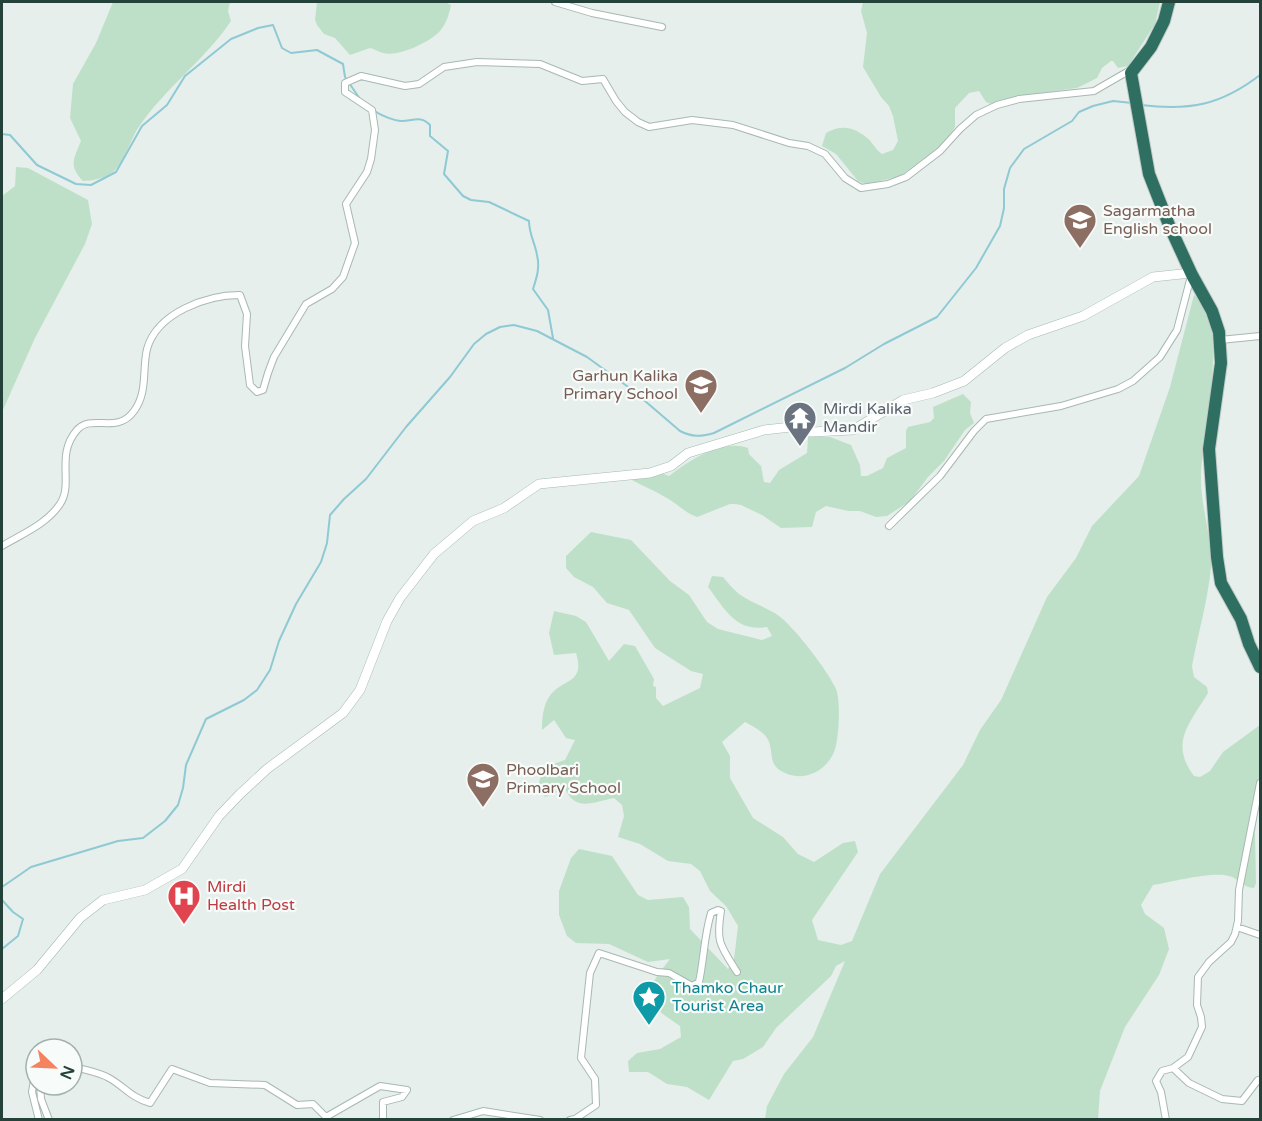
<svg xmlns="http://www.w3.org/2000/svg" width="1262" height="1121" font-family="'Varela Round',sans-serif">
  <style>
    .green { fill: #bfe0c8 }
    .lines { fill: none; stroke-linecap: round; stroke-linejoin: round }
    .stream { stroke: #8ec9d4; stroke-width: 2 }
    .street-casing { stroke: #a8b8b2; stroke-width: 8 }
    .secondary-casing { stroke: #a4bbb3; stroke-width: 10 }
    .highway-casing { stroke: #c2cac8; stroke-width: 14 }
    .street { stroke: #fff; stroke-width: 6 }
    .secondary { stroke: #fff; stroke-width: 9 }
    .highway { stroke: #2f6f62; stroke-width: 12 }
    .labels { text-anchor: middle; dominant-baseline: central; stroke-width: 4.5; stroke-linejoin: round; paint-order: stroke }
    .education-label { font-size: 16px; fill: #785e54; stroke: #f7fbf9; text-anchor: start }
    .worship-label { font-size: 16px; fill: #5b616d; stroke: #f7fbf9; text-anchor: start }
    .health-label { font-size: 16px; fill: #be3a42; stroke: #f7fbf9; text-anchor: start }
    .culture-label { font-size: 16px; fill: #0d838f; stroke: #f7fbf9; text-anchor: start }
  </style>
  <rect width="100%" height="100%" fill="#e6efeb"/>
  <path class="green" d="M113,2H230L228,11L231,21C205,60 165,88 138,128C131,139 123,164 113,172C105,178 93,181 83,181C68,166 74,158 81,141L70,118L73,84L96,43Z
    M317,2H445L451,5C449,15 446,24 440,31C429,43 398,57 383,53C379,52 374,49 370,48L350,55L335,38L324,34L317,25L315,20Z
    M863,2H1160L1155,24L1128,66L1118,68L1113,61H1111L1102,68L1097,78L1077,88L1018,96L991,104L986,102L979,91L969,93L955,108V127L945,143L900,176L872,183L866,184L858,181L836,154L822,146L826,133C840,125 852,126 866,137C872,141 874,148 882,154L893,150L898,141L893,116L889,106L881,97L863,67L867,33L861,11Z
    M16,167L28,168L88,200L92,224L85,244L35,338L2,412V196L15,186Z
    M1194,295C1233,320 1200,438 1201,480C1201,507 1213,542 1211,567C1208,600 1198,634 1192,666L1194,677L1207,687L1208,693C1190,723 1169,743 1194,776L1200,777L1210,771L1223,752L1260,725V790L1255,832L1256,883L1254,888C1244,888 1238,878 1229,876C1213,871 1171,882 1153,885L1141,905L1145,914L1164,928L1169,949L1159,975L1125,1027L1100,1091L1098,1119H765L767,1106L784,1074L813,1037L845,961L836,966L831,976L776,1028L763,1047L743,1059L733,1061L709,1100L687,1087L667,1084L648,1072H629L628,1061L637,1053L660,1049L681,1037L680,1026C641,999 640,998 670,959L648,962L609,944L576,943L567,936L559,915V891L571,858L579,849L612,856L638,895L648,900L683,897L689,907L690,929L728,969L734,959L738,926L726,906L710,891L700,871L691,864L668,861L640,844L618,837L624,816L622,805L614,798C593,802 576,812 565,789L545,797L537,788L544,767L565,760L575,740L566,738L554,720L542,730C542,719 543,706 549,697C561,678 586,685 576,653L554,655L549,633L554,611L576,616L586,622L609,661L624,644L635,646L654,679L653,686L656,687V698L663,706L700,688L703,674L691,671L655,648L629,610L607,603L593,587L574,577L566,568V556L591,532L631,540L670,581L689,595L707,622L718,629L762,640L772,636L767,627C735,632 725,609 708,587L712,576L723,577C728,583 733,589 739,594C751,603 767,607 779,616C795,628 828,671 836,689C841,700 839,741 834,752C825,773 801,783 781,771C769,764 773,753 769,742C765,732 754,727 745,722L722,742L730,756V778L753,818L783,837L798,854L814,862L843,843L855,841L858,852L812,920L818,940L841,945L852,941L880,874L963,765L980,730L1001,700L1047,597L1076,558L1092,526L1139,476L1170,387Z
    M963,394L971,402L970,413L974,423L965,430L944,461L928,477L910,501L887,516L876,517L860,511H848L826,506L816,512L812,527L781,528L762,515L741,505L735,504H730L697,517C685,513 677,503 665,497C654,490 642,486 630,479L661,473L669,476C690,460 722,439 748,448L749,454L761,466L764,482L770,483L779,470L807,453L808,437H830L851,445L860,465L861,476H867L883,468L887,458L906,448V431L908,427L930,422L934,418L933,407Z"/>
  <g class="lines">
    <path class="stream" d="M1141,105C1190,111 1221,105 1260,75
      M373,110C380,115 394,121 402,121C413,121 421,115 430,125V136L448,151L444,174L463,196L471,200L489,202L529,221C529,234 535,243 537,255C540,267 537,277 533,289L548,310L553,338
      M2,134L10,135L37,165L76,184L91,185L116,172L142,126L167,105L185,76L231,39L258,28L273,25L282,48L291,53L317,50L343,64L345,77L360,99
      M2,887L31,867L118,841L143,838L165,821L178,805L183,788L186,765L206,719L244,700L257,690L270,670L279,641L296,604L321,562L327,543L330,515L344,499L366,479L406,427L450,377L474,344L486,334L500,327L514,325L537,331L587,357L631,389L680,431C692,437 701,437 714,433L845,368L884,344L937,317L976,268L1000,226L1004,208V189L1010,168L1024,149L1072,121L1079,112L1093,106L1113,101L1132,103
      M2,900L13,912L23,919L18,936L2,949"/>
    <defs>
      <path id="street" d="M555,2L592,13L662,27
        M1220,340L1260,336
        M889,526L940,476L974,431L986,419L1061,406L1118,389L1133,381L1160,357L1177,330L1191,276
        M2,546C22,534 47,524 60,504C74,484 55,455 77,430C92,413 117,435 134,411C148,392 142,370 147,349C157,313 206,295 240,295L247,314L245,346L250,385L257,392L263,390L268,373L274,357L306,304L332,289L343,277L355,243L346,204L367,172L371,159L375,130L372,110L345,92V83L361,76L405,86L419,84L444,67L477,62L540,64L582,81L603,79L616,101L625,112L638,122L649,127L692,120L733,125L789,143L808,146L825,154L845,178L861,188L888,184L906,177L940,151L960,129L976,115L997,105L1019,99L1094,91L1132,69
        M1237,927L1260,935
        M72,1066C83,1070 99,1072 109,1078C125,1087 130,1097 150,1103L172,1069L210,1083L265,1085L297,1105L313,1104L326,1117L380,1086L407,1090L402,1097L383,1102V1120
        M36,1068L32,1092L39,1120
        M1173,1068L1188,1057L1202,1027L1201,1017L1197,1005L1198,977L1209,962L1231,942L1235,934L1238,921L1239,890L1260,783
        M40,1085L41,1099L49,1120
        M453,1120L483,1111L540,1120
        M570,1120L575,1119L596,1105L595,1079L581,1058L590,973L599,953L657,972L669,973L692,986L699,982C704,959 704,936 711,913L718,910L721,911C716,943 720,945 737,972
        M1166,1120L1161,1092L1156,1081L1162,1071L1173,1068L1189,1083L1222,1099L1242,1101L1258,1080L1260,1081"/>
      <path id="secondary" d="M2,999L37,970L80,918L103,900L145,890L182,869L219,816L239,795L267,769L343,713L360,690L387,621L400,598L434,554L473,521L504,508L539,484L650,473L671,466L688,453L764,430L791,427L811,432L853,430L903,400L933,393L964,381L1005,348L1028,335L1083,316L1153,277L1191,273"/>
      <path id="highway" d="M1169,2L1164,21L1151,47L1131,73L1149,174L1169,225L1192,275L1212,311L1219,332L1221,363L1209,449L1217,557L1221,583L1241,619L1249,644L1260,667"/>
    </defs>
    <use href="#street" class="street-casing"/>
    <use href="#secondary" class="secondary-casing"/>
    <use href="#highway" class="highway-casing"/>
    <use href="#street" class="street"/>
    <use href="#secondary" class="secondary"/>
    <use href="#highway" class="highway"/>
  </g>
  <defs>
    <symbol id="school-pin" viewBox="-11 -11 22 30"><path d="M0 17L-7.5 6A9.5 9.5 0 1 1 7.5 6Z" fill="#8d6e63" stroke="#f7fbf9"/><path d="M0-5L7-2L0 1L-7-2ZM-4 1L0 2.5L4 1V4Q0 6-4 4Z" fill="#fff"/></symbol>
    <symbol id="temple-pin" viewBox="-11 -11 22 30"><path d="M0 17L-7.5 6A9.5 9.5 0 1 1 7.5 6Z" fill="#6b7280" stroke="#f7fbf9"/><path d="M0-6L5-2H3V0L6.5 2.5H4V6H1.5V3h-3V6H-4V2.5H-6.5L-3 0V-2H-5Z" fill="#fff"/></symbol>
    <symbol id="hospital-pin" viewBox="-11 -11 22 30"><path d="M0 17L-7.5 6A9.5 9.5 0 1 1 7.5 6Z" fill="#e0444e" stroke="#f7fbf9"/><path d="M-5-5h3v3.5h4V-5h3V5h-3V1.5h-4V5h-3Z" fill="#fff"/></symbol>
    <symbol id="sight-pin" viewBox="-11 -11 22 30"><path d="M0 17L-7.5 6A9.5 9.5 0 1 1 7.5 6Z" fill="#0f9aa8" stroke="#f7fbf9"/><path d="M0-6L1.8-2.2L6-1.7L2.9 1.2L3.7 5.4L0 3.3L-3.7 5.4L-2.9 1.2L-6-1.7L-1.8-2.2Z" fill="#fff"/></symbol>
  </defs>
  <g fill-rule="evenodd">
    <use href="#school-pin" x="1061" y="201" width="38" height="52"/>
    <use href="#school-pin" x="682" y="366" width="38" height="52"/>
    <use href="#temple-pin" x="781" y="399" width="38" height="52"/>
    <use href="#school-pin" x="464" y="760" width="38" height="52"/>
    <use href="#hospital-pin" x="165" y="877" width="38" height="52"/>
    <use href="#sight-pin" x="630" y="978" width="38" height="52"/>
  </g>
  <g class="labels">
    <g class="education-label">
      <text x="1103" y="211">Sagarmatha<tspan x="1103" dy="18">English school</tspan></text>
      <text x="678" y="376" text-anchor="end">Garhun Kalika<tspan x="678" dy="18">Primary School</tspan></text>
      <text x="506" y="770">Phoolbari<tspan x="506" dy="18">Primary School</tspan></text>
    </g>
    <g class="worship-label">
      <text x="823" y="409">Mirdi Kalika<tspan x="823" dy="18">Mandir</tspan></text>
    </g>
    <g class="health-label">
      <text x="207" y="887">Mirdi<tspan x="207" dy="18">Health Post</tspan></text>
    </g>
    <g class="culture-label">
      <text x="672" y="988">Thamko Chaur<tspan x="672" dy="18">Tourist Area</tspan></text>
    </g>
  </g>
  <rect width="1262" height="1121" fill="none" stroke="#24423a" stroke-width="6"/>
  <g transform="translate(54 1067) rotate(113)"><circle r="28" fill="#f7fbf9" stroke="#a3b1ad" stroke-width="1.5"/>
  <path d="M0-4.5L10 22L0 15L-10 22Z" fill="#f4845f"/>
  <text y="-9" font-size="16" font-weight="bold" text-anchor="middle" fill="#24423a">N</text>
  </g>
</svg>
